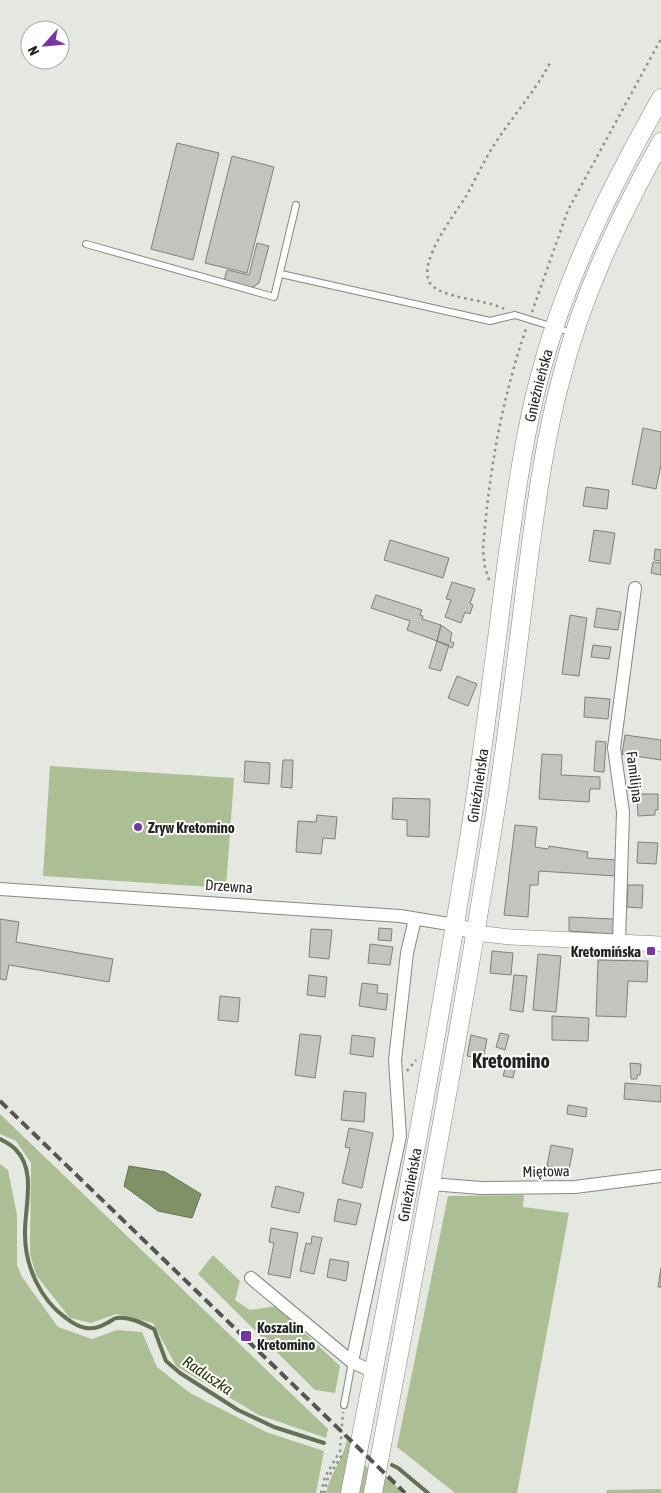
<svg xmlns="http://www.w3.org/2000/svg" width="661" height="1493" font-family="'Asap Condensed',sans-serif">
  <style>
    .green { fill: #acbe94 }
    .water { fill: #7f9266; stroke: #647152 }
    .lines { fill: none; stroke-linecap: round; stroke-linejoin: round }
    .stream { stroke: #647152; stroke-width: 4 }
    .building { fill: #c2c5be; stroke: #7e817b }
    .service-casing { stroke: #858882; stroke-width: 8 }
    .minor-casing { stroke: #858882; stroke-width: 14 }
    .tertiary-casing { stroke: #858882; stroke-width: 16 }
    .secondary-casing { stroke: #858882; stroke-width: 19 }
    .path { stroke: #8d8f8a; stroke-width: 2.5; stroke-dasharray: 2.5 4; stroke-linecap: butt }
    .service { stroke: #fff; stroke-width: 6 }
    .minor { stroke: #fff; stroke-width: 12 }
    .tertiary { stroke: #fff; stroke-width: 15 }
    .secondary { stroke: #fff; stroke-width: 18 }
    .rail { stroke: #545652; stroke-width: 4; stroke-dasharray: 10 5; stroke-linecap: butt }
    .poi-dot { fill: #7634a8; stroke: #fff; stroke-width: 2 }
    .labels { text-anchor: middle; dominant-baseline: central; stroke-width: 4; stroke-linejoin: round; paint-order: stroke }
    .street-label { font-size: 15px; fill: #242522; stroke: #fff }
    .poi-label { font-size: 15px; font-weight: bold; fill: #242522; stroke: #fff; text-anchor: start }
    .water-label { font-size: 16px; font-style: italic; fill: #263702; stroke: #fff }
    .district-label { font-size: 20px; font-weight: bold; fill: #242522; stroke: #fff }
  </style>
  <rect width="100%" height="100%" fill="#e5e8e1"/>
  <path class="green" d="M50,766L234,778L226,888L43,876Z
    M0,1114L328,1429L326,1438L259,1415L176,1366L153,1323L116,1314L91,1323L70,1318L36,1275L30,1254L31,1163L16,1141L0,1134Z
    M0,1164L8,1170L17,1215V1265L22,1277L58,1327L92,1339L117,1330L142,1332L157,1367L190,1393L266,1432L324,1451L316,1493H0Z
    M524,1195L523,1207L569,1213L517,1493H455L397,1447L448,1196Z
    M213,1255L240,1281L235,1300L250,1310L276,1306L340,1366L335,1393L315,1390L198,1274Z
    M347,1440L353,1445L343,1493H326C330,1474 343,1460 347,1440Z
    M362,1463L371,1470L366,1493H357Z
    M383,1473L401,1491L400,1493H379Z
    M661,1489V1493H606L607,1490Z"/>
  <path class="water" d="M129,1166L165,1172L201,1194L192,1218L158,1211L124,1186Z"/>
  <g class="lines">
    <path class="stream" d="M0,1139C5,1142 12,1145 16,1150C37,1171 24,1209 25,1235C25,1265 40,1300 66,1318C80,1329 92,1332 107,1323C110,1322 114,1318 117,1318C129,1316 144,1324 154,1329L166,1361L180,1373L238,1410L274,1427L324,1443
      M392,1465L398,1468L428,1493"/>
  </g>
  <path class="building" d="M177,143L219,153L193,260L151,249Z
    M232,156L274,167L247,273L205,263Z
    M257,243L269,246L259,283L251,288L224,281L227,270L249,275Z
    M643,428L661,432V465L656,489L632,484Z
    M586,487L609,490L607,509L583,506Z
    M594,530L615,533L610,564L589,561Z
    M390,540L449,558L443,578L384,560Z
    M655,549L661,550V561L654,560Z
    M653,562L661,563V575L651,573Z
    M452,582L475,589L470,604L473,605L470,614L465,612L461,623L445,617L451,600L446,599Z
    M376,595L422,610L420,615L423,616L422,619L441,625L437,641L407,630L410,621L371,608Z
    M597,608L621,612L618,630L594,627Z
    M570,615L587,618L579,676L562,674Z
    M441,625L452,633L450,641L454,643L452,648L437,641Z
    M437,641L449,645L441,671L429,668Z
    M593,645L611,647L609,659L591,657Z
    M457,676L477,684L468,706L448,698Z
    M585,697L610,699L608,719L584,717Z
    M625,735L661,740V760L622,754Z
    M596,741L606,742L604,772L594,771Z
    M542,754L562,755L561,775L600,777V789H590L589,802L539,799Z
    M283,760H293L292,788L281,787Z
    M245,761L270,763L269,784L244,782Z
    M637,794H658V810H655V815L638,816Z
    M393,798L430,799L429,837L407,836V820L392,819Z
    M317,815L337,817L335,839L323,838L321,854L296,852L298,821L316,822Z
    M515,825L537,827L535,847L548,849L549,846L588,852L587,858L618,860L616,876L539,871L538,885H530L528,917L504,915Z
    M638,842L658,843L656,864L637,863Z
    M628,885H643L642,908L627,907Z
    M569,917L614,919L613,934L569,931Z
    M0,919L19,922L16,942L113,959L109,982L9,965L6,980L0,979Z
    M379,928L392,929L391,941L378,940Z
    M311,929L332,930L329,959L309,957Z
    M370,944L393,947L390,965L368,963Z
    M492,951L513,953L511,975L490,973Z
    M538,954L561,956L556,1012L533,1010Z
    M598,960L648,961L647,982L628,981L626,1017L596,1016Z
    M309,975L327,977L325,997L307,995Z
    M514,975L527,976L523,1012L510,1010Z
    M362,983L378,985L377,993L388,994L386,1010L359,1006Z
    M220,996L240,998L238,1022L218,1020Z
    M552,1016L589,1018L588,1041L552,1040Z
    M500,1033L509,1035L505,1050L496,1047Z
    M300,1034L321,1036L315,1078L295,1075Z
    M352,1035L375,1038L373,1057L350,1054Z
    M471,1035L487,1039L483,1059L467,1056Z
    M507,1062L516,1063L513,1078L503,1076Z
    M630,1063L641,1064L640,1075H637V1079H631Z
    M625,1083L661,1086V1102L624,1099Z
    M344,1091L366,1093L364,1122L341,1120Z
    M568,1105L587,1108L586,1117L567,1114Z
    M349,1128L373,1133L362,1188L342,1183L350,1148L345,1147Z
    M551,1145L573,1149L569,1170L547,1166Z
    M276,1186L304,1193L299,1213L271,1207Z
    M338,1199L361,1204L356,1225L334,1221Z
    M271,1228L298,1233L290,1278L268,1274L274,1243L269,1242Z
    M312,1236L322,1238L314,1274L300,1271L306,1243L311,1244Z
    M330,1259L349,1262L346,1281L327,1277Z
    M661,1268V1287H658Z"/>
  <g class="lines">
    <defs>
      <path id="service" d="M86,244L274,297L296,205
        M281,274L490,321L515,315L573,333
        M344,1405L352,1362"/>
      <path id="minor" d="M0,889L400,916L455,925
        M619,942L623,812L614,748L635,588
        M431,1184L481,1188L575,1187L661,1176
        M251,1278L352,1362L374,1372
        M352,1362L400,1136L395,1060L407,953L415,919"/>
      <path id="tertiary" d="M455,925L476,933L510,937L661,944"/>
      <g id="secondary">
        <path id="s1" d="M350,1493C393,1273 435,1053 470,832C484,744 495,655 506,567C515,503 523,438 540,375C566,276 611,187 661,98"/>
        <path d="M373,1493C415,1269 458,1045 494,820C508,733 518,645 529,558C537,498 545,438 561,379C582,295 619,218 661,142"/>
      </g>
    </defs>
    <use href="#service" class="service-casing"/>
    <use href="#minor" class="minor-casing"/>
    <use href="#tertiary" class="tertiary-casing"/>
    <use href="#secondary" class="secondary-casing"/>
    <path class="path" d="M504,309C487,299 441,299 430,283C417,263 454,215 465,198C475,181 483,162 494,145C512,117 534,93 550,63
      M532,312L568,210L661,39
      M489,580L485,567L483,550C489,472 501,401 527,326
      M407,1071L416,1060
      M321,1493L325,1477L340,1451L343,1412
      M324,1493L328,1478L342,1455"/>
    <use href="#service" class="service"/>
    <use href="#minor" class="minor"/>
    <use href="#tertiary" class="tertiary"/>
    <use href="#secondary" class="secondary"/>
    <path class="rail" d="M0,1101L405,1493"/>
  </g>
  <g class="poi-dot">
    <circle cx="138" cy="827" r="5"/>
    <rect x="646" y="946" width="10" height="10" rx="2.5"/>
    <rect x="240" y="1330" width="12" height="12" rx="2.5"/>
  </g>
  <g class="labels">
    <g class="street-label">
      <text stroke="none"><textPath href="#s1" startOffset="1124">Gnieźnieńska</textPath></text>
      <text transform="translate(635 777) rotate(83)">Familijna</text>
      <text stroke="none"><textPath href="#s1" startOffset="719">Gnieźnieńska</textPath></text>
      <text transform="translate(229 886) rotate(4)">Drzewna</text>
      <text transform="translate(546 1171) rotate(-1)">Miętowa</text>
      <text stroke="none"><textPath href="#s1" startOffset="314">Gnieźnieńska</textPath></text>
    </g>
    <g class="poi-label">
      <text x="148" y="827">Zryw Kretomino</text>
      <text x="641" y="951" text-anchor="end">Kretomińska</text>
      <text x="257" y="1327">Koszalin<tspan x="257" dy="17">Kretomino</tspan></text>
    </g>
    <g class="water-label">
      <text transform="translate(208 1375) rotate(34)">Raduszka</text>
    </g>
    <g class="district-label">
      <text x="511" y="1060">Kretomino</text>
    </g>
  </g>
  <g transform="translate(45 45) rotate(243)"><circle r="24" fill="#ffffff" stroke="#a7a8a7"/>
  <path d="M0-4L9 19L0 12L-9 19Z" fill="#7634a8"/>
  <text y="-8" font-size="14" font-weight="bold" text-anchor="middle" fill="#242522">N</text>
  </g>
</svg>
